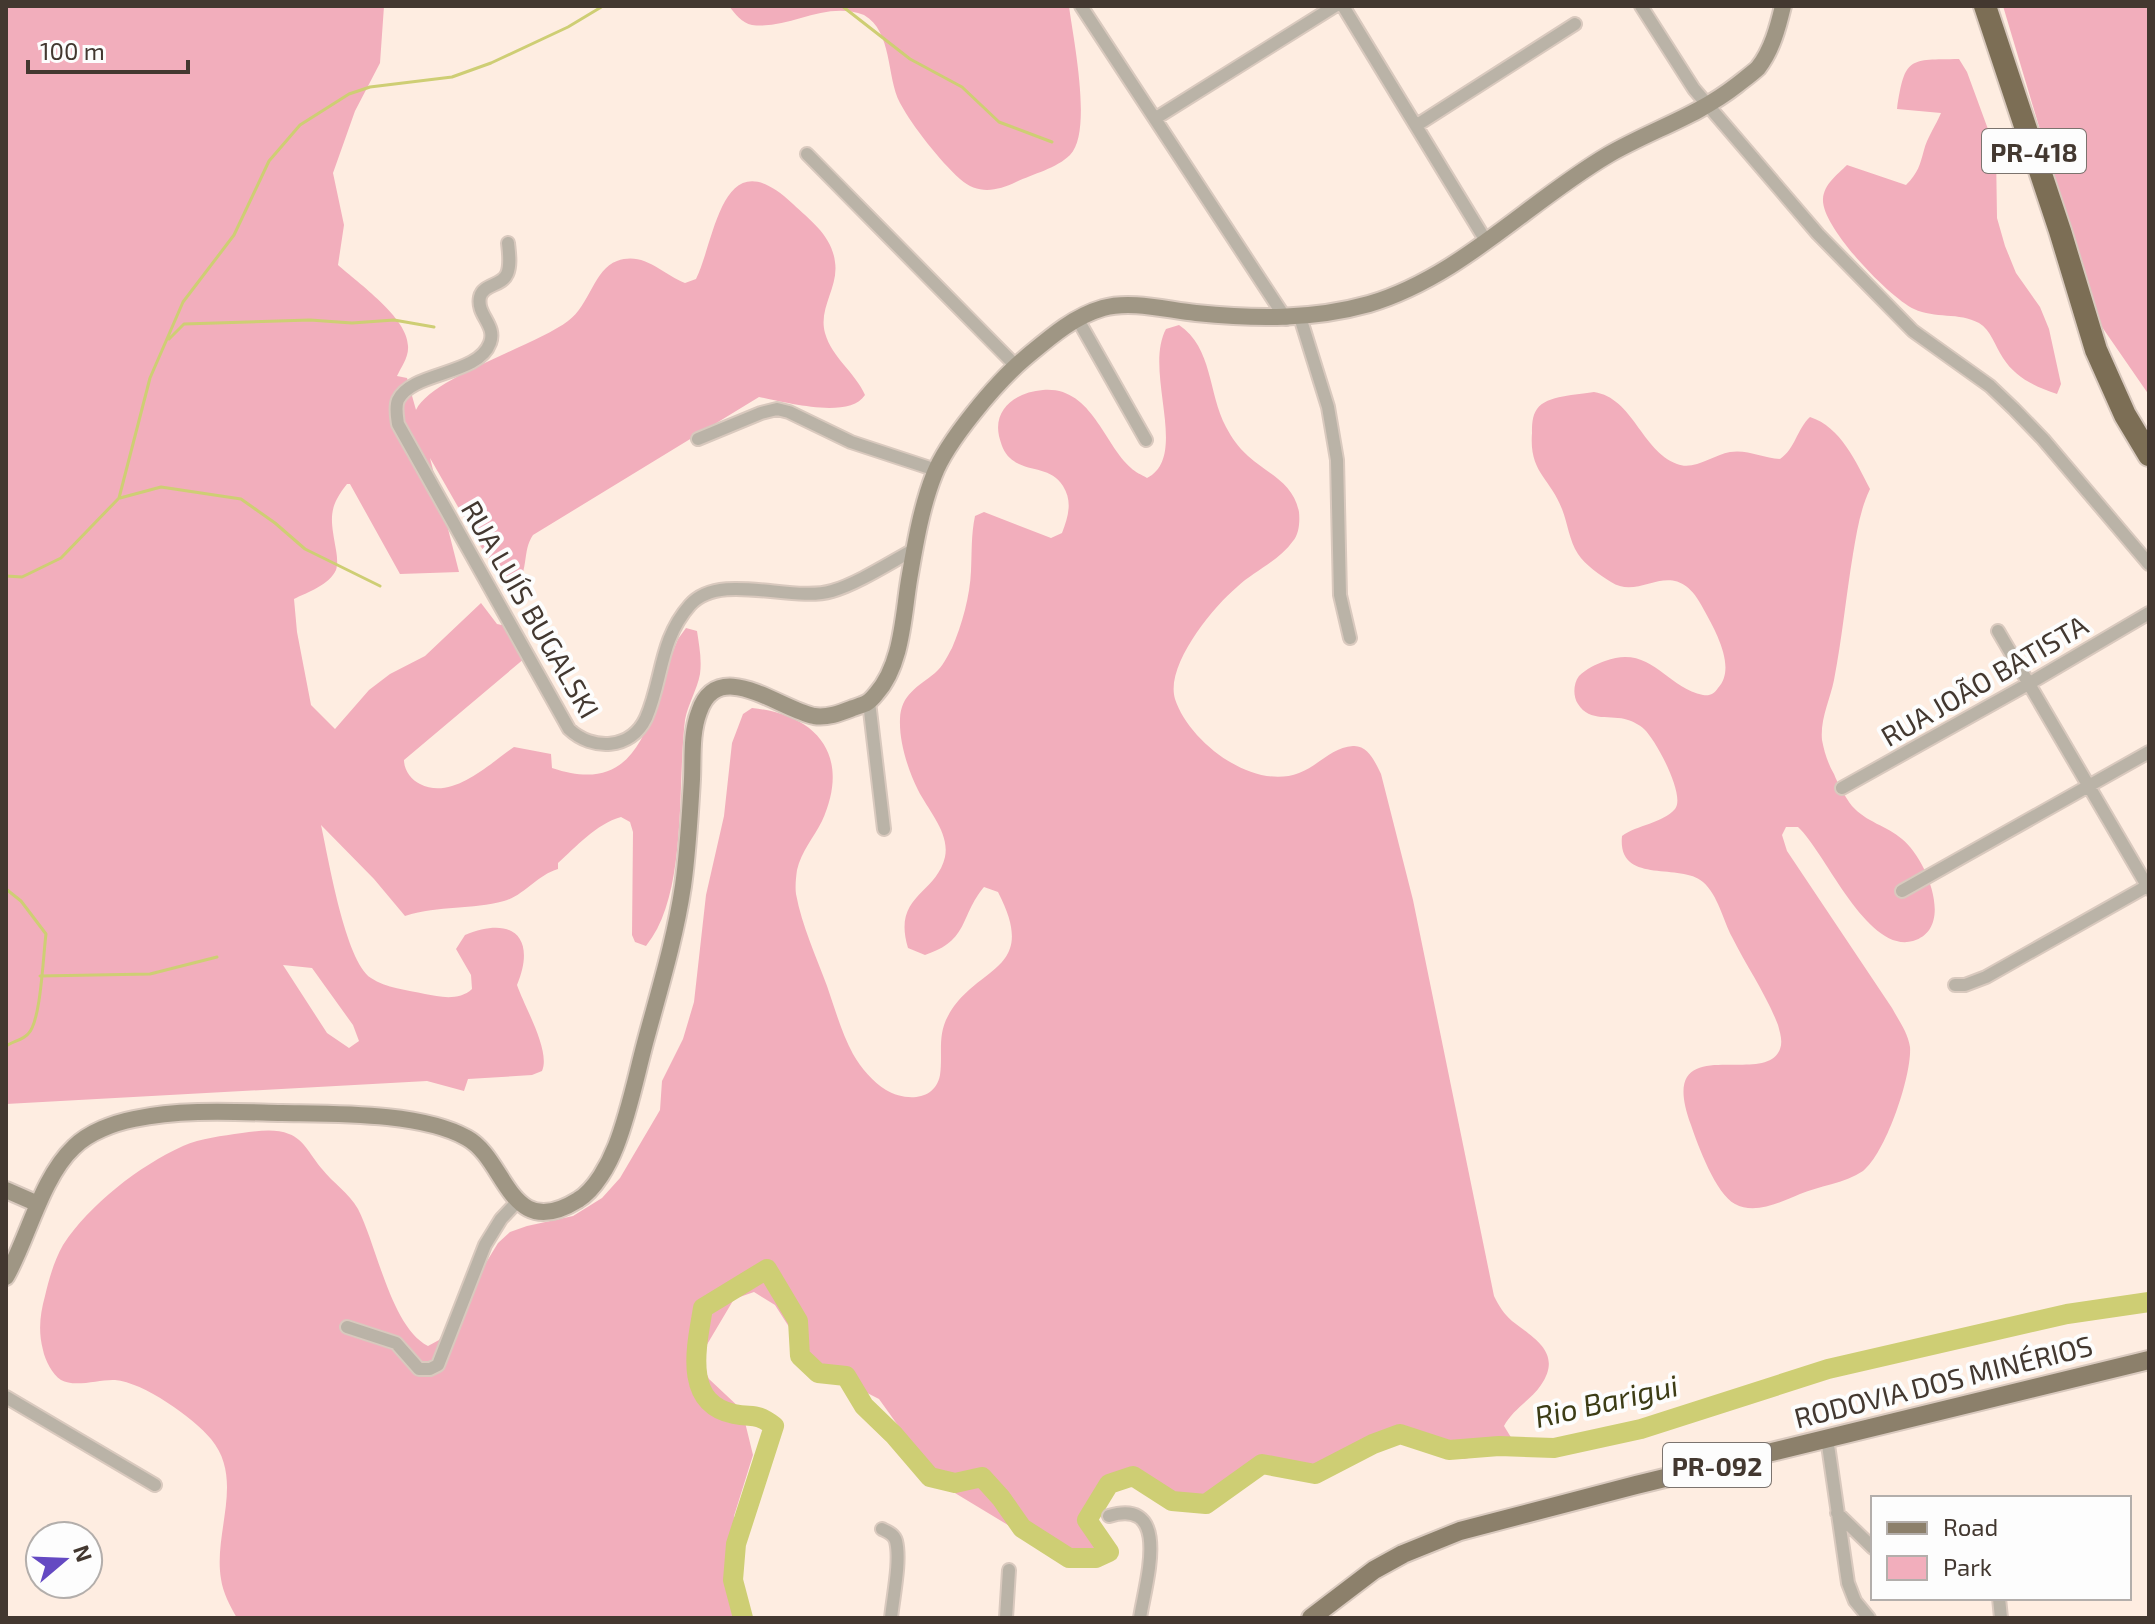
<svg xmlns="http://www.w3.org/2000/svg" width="2155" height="1624" font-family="'Exo 2',sans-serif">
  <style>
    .green { fill: #f2aebc; fill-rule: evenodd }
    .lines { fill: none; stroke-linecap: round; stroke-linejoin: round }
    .stream { stroke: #cece74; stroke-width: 3 }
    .river { stroke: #cece74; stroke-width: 20 }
    .street-casing { stroke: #d9c9be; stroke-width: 16 }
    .secondary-casing { stroke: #d9c9be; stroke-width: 20 }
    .primary-casing { stroke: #d9c9be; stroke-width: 22 }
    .highway-casing { stroke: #d9c9be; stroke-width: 26 }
    .street { stroke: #bab3a7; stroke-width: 12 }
    .secondary { stroke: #9f9684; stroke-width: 16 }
    .primary { stroke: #8c806b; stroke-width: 18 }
    .highway { stroke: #7c6e55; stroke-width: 22 }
    .labels { text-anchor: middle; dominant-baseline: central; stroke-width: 8; stroke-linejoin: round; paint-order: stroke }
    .shield { fill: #fdfdfd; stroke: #7b736e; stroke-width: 2 }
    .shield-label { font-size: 26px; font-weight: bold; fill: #433830 }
    .street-label { font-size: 28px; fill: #433830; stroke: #fdfdfd }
    .water-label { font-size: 30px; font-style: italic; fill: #3c3c15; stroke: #fdfdfd }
  </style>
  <rect width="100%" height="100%" fill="#feede1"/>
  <path class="green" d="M6,6H384L380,63L355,111L333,173L344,225L338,265C358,283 408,318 408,346C409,357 401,367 397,376L407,378L416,410C432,377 535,346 568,321C590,305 594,269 617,261C644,251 662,274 685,283L696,279C716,238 722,136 793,204C811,221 832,236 835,262C839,287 818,308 825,333C832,358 855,372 865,395C849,420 784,402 759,397L533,535C522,551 529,571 516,585L509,584L481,547L430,458L459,572L400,574L350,484H347C327,509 331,520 336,550C337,556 338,564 336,570C329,585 308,592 294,599L297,632L311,705L335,729L369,690L390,674L425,656L481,603L497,624L511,627L516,639L513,644L525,658L404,760C404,770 411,780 420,784C452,801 489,764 514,747L551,754L552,768C649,801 650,703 678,639L686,628L697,631C699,645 702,659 700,674C697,690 688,704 685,720C677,785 688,895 646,946L635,942L632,935L633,832L630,822L621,817C596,824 576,847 558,863V869C537,875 525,895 504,901C472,910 440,905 405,916L374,879L321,825C328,856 345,961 371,978C386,988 407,990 425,994C440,997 459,1001 472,989L471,975L456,949L465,935C512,915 537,937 517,985C524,1006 551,1051 542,1071L532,1075L468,1079L464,1091L427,1081L6,1104ZM283,965L312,968L353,1025L359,1041L349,1048L327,1033Z
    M729,6H1069C1073,38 1093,132 1070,155C1057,168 1033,174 1016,182C997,191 978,195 960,179C940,161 913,127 900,103C886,76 893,32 864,15C825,0 789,30 752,25C742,23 735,14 729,6Z
    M2003,6H2149V395L2102,327L2090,297Z
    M1959,59L1967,72L1996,151L1997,218L2005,246L2016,273L2040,307L2049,329L2061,384L2057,394C2035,387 2015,377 2003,358C1995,346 1991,330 1979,323C1959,312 1935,319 1914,309C1890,298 1821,227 1823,199C1824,184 1837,175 1847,165L1906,185C1918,173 1920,165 1924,150C1927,138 1936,125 1941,113L1897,109C1905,56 1909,60 1959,59Z
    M1179,325C1213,348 1208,393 1226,427C1232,438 1238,447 1248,456C1268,474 1293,482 1299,512C1300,522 1299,534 1293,541C1279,561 1254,571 1237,587C1212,608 1165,666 1175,699C1189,742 1253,791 1299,773C1318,766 1332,747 1353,746C1368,745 1375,762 1381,774L1413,900L1494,1296C1499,1306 1504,1314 1512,1321C1534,1338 1563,1353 1541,1385C1531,1400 1513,1409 1504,1426L1512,1439L1528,1445L1464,1459L1420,1441L1395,1443L1340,1468L1257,1470L1207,1502L1183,1509L1144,1483L1110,1491L1095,1504L1102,1537L1101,1548L1079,1553L1051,1551L940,1484L879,1399L814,1366L775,1305L754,1292L734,1299L699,1358L709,1379L742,1410L753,1455L734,1516L731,1587L736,1618H237C230,1606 223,1593 221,1579C213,1532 245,1480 211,1439C194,1418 143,1382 115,1380C100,1379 75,1388 61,1380C52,1374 45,1360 43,1350C38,1331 40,1314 45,1296C49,1279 54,1261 63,1245C90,1204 139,1166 183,1146C201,1138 222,1136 242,1133C257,1131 275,1128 289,1134C304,1139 312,1158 322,1169C333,1183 349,1193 358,1209C377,1246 391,1327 428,1346L439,1340L498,1243L510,1232L527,1226L573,1216L602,1198L620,1178L660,1110L662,1081L683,1039L694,1002L706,895L724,816L732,743L743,714L752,708C819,715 851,757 822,821C814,837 801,852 797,870C796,877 795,887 796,894C802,926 816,956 827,986C835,1009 842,1034 853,1054C861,1068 873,1082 886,1090C904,1101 935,1102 940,1075C943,1054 937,1036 948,1016C976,964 1040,973 998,892L984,887C959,917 970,940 925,955L908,948C892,895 936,895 945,857C950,833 928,810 918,790C908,770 899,742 900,719C901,694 918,687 935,673C943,666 947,657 952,648C962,625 970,596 971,571C972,552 971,535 975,516L984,512L1051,538L1062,533C1068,517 1073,502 1063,486C1050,465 1026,473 1010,458C1004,453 1001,444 999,436C993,408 1017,392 1043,390C1091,386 1103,443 1131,468C1135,472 1142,475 1147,478C1190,456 1143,372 1166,329Z
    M1594,392C1633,398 1641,450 1677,464C1694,471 1713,455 1730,452C1747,449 1763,458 1780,459C1795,449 1797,429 1810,417C1841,427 1856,462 1870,489C1860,510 1857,531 1853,554C1846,596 1842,639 1834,680C1830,700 1820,719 1822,740C1824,751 1828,764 1834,774C1838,784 1845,797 1852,806C1866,822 1887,826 1902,839C1926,858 1956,929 1913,941C1867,954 1826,853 1798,827H1786L1782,835L1787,851L1892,1008C1899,1021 1908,1033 1910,1047C1912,1075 1886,1153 1863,1171C1846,1183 1819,1186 1800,1194C1781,1202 1755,1215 1735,1204C1716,1194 1698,1146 1691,1125C1654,1025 1765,1090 1780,1049C1783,1041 1780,1033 1778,1025C1766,994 1747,967 1732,937C1723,920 1718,895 1703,882C1680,862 1617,886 1622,836C1637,825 1663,823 1675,809C1686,796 1656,740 1644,729C1640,725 1632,721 1628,720C1611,714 1590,723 1578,704C1573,697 1573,684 1579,676C1586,669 1596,664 1605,661C1651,644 1665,687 1703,695C1710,696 1714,694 1718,688C1737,668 1715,630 1704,610C1674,550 1643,603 1611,582C1600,575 1585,565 1578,554C1569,540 1568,524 1562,509C1550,477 1529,473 1532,433C1532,425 1532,416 1537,409C1547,395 1577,395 1594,392Z"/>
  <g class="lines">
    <path class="stream" d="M842,6L910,59L962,87L999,122L1052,142
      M169,339L184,324L310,320L352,323L394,320L434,327
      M120,498L161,487L241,499L275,523L305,549L380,586
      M6,576L22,577L61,558L119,498L150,378L183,302L234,235L269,161L300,125L349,94L370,87L452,77L491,63L568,27L603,6
      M6,889L21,901L46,934C43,956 41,1022 28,1034C23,1040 13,1041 6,1046
      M40,976L150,974L217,957"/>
    <path class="river" d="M743,1618L733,1580L736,1544L774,1426C755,1412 754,1418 734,1414C682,1403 697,1345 703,1308L767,1269L798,1321L800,1356L818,1373L846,1376L864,1406L894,1435L930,1477L955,1483L982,1477L1001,1498L1022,1528L1069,1558H1096L1109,1552L1087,1520L1109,1484L1133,1476L1172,1501L1206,1504L1262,1464L1315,1474L1373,1444L1400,1434L1449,1450L1499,1446L1554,1448L1641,1429L1828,1369L2067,1314L2149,1302"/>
    <defs>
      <path id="street" d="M1081,6L1286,319
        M1343,6L1486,241
        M1641,6L1694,89L1818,234L1913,331L1990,386L2014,409L2043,439L2149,564
        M1156,118L1335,6
        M1417,125L1575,24
        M807,154L1016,366
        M508,243C509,253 511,265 507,274C502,286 483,284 480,297C476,315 497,325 490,343C478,376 412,371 398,400C395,407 397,417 398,424L569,729C592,751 631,750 646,718C663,679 659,640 690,605C720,571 792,603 832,591C857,584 891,562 915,549
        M1300,317L1328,407L1337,460L1340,595L1350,638
        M1077,318L1146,440
        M698,439L761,413L777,409L789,412L851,442L936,470
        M1998,631L2149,889
        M869,702L884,829
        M1842,788L2030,683L2149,613
        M1902,891L2149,752
        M1955,985H1965L1986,977L2149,885
        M347,1327L396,1343L419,1369H430L438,1365L485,1245L501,1219L518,1201
        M6,1397L155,1485
        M1827,1438L1848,1583L1855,1601L1869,1618
        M1837,1513L1873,1548
        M1109,1516C1173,1497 1145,1584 1140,1618
        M882,1529C888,1532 894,1534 896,1541C901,1561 893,1597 891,1618
        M1999,1598L2001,1618
        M1006,1618L1009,1570"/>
      <path id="secondary" d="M6,1190L38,1204
        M6,1277C28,1239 41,1178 74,1147C89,1132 114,1123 134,1119C182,1109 233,1112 282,1113C334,1114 421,1112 467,1138C507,1160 509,1243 578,1200C595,1190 609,1164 616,1146C629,1113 636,1077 645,1043C659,991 675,940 683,886C688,851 690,814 692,779C693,757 691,733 699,712C718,656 779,709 814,716C828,718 840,713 853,708C865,704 868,704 876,694C902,665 903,617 909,580C915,545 921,508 934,475C947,441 996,383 1024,359C1048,339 1072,317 1103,308C1131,300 1167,310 1196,313C1255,319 1312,320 1369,304C1460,277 1528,202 1608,155C1653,129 1696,117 1737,85C1742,81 1754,72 1758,68C1772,50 1778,27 1783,6"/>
      <path id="primary" d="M1311,1618L1374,1570L1403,1554L1460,1531L1636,1485L2149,1360"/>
      <path id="highway" d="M1985,6L2060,231L2096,350L2125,415L2149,455"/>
    </defs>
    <use href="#street" class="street-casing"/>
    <use href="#secondary" class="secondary-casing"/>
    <use href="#primary" class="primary-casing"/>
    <use href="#highway" class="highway-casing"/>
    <use href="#street" class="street"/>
    <use href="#secondary" class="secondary"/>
    <use href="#primary" class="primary"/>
    <use href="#highway" class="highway"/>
  </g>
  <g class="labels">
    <g class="shield">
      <rect x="1982" y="129" width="104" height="44" rx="6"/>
      <rect x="1663" y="1443" width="108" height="44" rx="6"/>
    </g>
    <g class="shield-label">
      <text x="2034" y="151">PR-418</text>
      <text x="1717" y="1465">PR-092</text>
    </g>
    <g class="street-label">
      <text transform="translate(531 609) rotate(60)">RUA LUÍS BUGALSKI</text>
      <text transform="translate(1984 680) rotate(-30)">RUA JOÃO BATISTA</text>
      <text transform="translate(1943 1381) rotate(-14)">RODOVIA DOS MINÉRIOS</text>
    </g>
    <g class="water-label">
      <text transform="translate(1606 1400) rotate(-13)">Rio Barigui</text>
    </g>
  </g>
  <rect width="2155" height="1624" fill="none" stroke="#433830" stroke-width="16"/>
  <rect x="1871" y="1496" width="260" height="104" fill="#fdfdfd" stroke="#b3aeab" stroke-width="2"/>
  <rect x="1887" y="1522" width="40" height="12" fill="#8c806b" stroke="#b3aeab" stroke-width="2"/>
  <text x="1943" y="1536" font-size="24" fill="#433830">Road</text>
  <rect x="1887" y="1556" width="40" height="24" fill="#f2aebc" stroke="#b3aeab" stroke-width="2"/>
  <text x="1943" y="1576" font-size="24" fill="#433830">Park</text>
  <g transform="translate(64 1560) rotate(71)"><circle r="38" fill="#fdfdfd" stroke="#b3aeab" stroke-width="2"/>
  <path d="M0-6L14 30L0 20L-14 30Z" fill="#6449c2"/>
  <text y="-12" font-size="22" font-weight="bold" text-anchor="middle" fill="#433830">N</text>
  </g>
  <path d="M28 60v12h160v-12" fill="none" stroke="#433830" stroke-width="4"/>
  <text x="40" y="60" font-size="24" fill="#433830" stroke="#fdfdfd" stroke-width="6" paint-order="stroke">100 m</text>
</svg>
